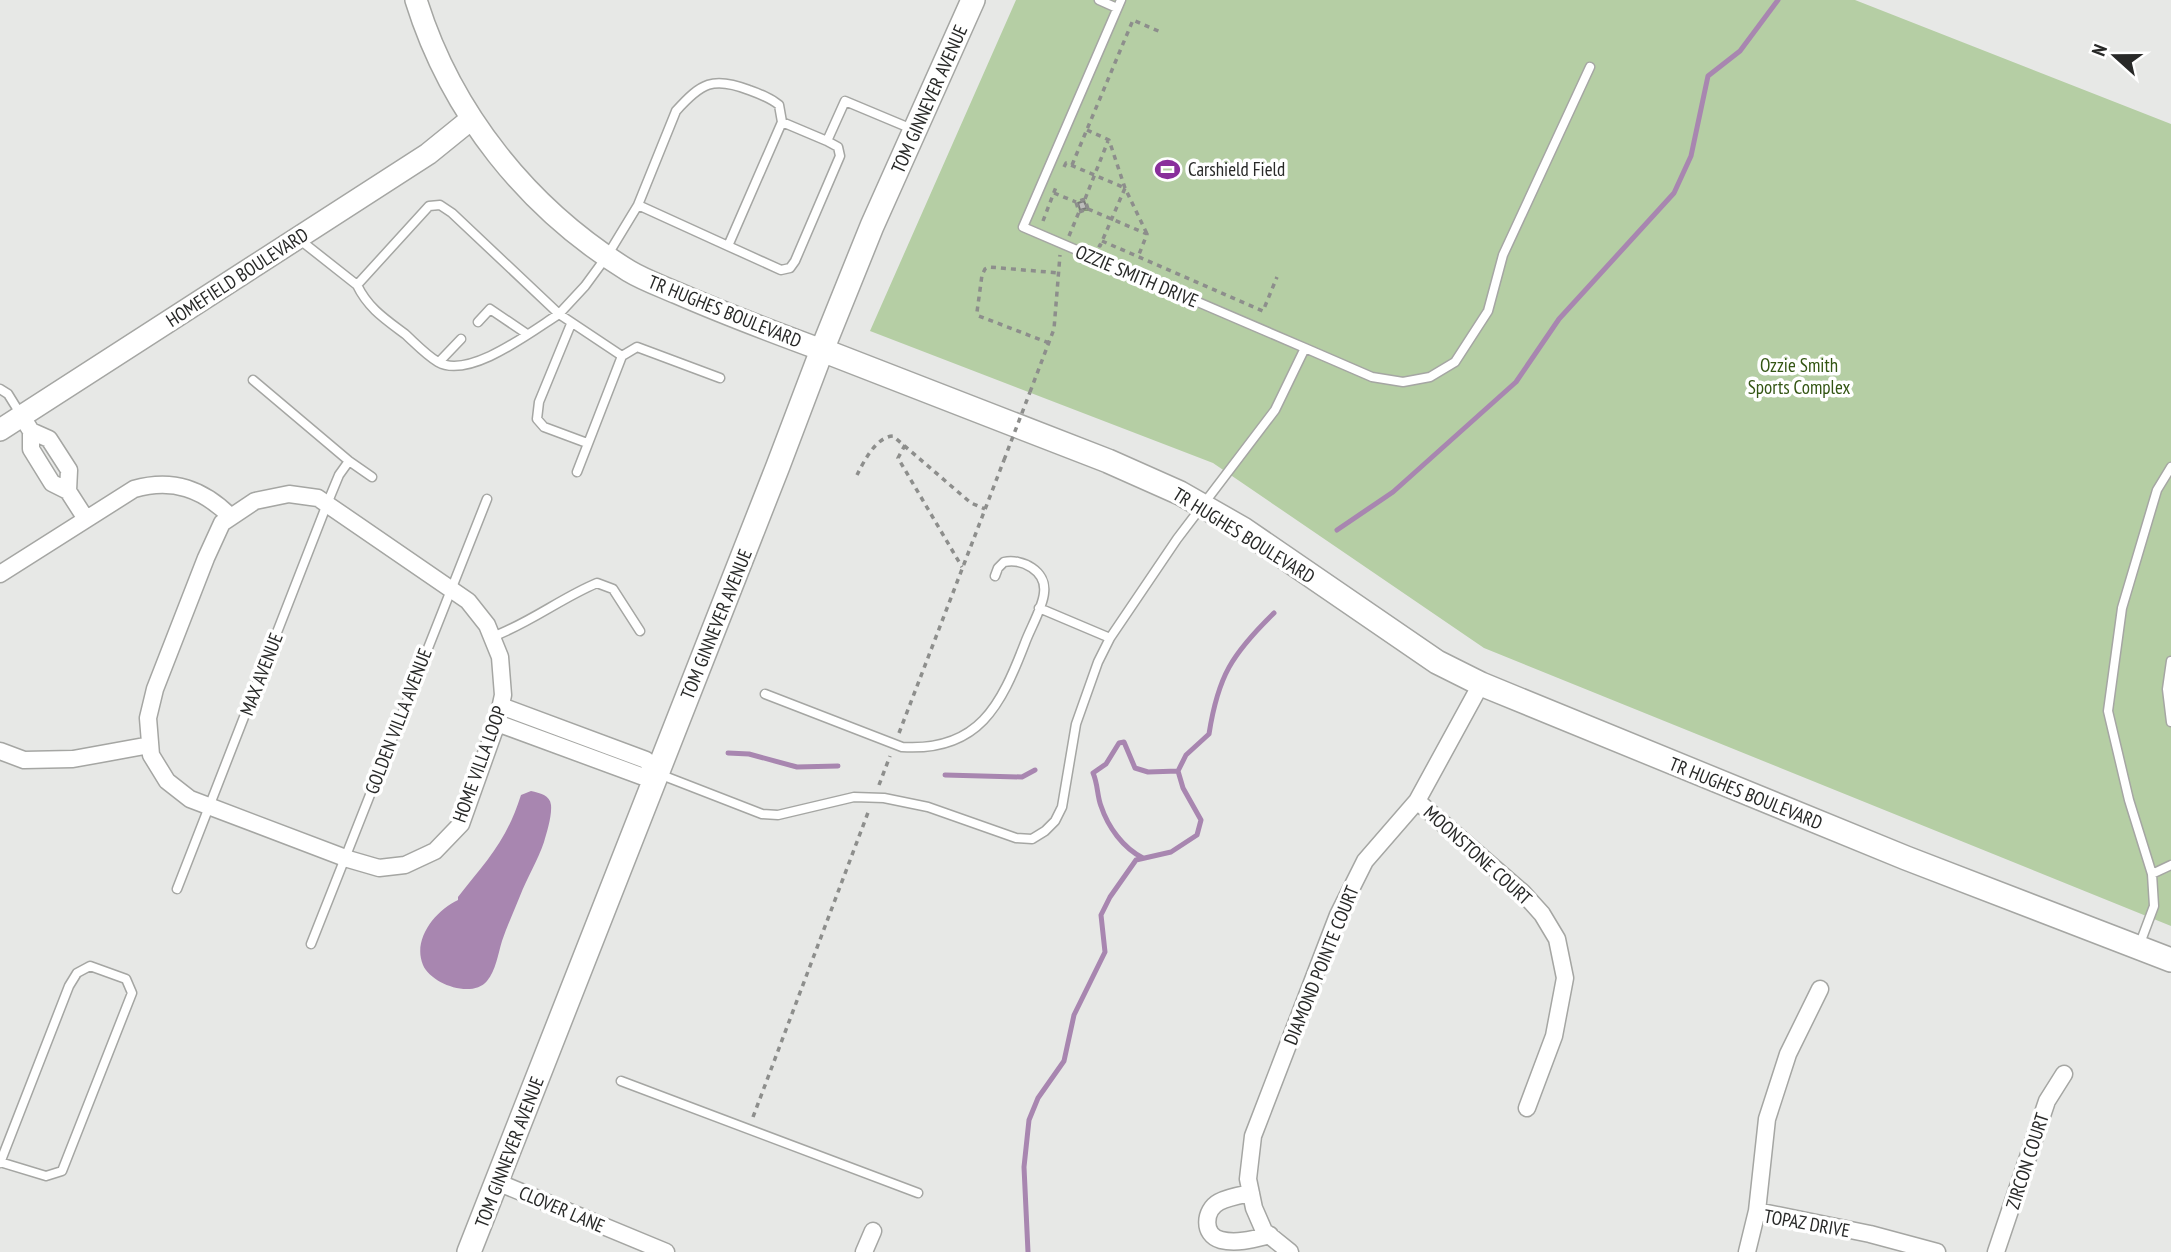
<svg xmlns="http://www.w3.org/2000/svg" width="2171" height="1252" font-family="'PT Sans Narrow',sans-serif">
  <style>
    .green { fill: #b5cea4 }
    .water { fill: #a886b0 }
    .lines { fill: none; stroke-linecap: round; stroke-linejoin: round }
    .stream { stroke: #a886b0; stroke-width: 5 }
    .building { fill: #bcbdbb; stroke: #797a78; stroke-width: 2; filter: url(#shadow) }
    .service-casing { stroke: #a5a6a3; stroke-width: 11 }
    .minor-casing { stroke: #a5a6a3; stroke-width: 19 }
    .tertiary-casing { stroke: #a5a6a3; stroke-width: 24 }
    .secondary-casing { stroke: #a5a6a3; stroke-width: 26 }
    .path { stroke: #8d8e8c; stroke-width: 3.5; stroke-dasharray: 5 5; stroke-linecap: butt }
    .service { stroke: #fff; stroke-width: 8 }
    .minor { stroke: #fff; stroke-width: 16 }
    .tertiary { stroke: #fff; stroke-width: 21 }
    .secondary { stroke: #fff; stroke-width: 23 }
    .path-bridge { stroke: #8d8e8c; stroke-width: 3.5; stroke-dasharray: 5 5; stroke-linecap: butt }
    .labels { text-anchor: middle; dominant-baseline: central; stroke-width: 7; stroke-linejoin: round; paint-order: stroke }
    .street-label { font-size: 19px; fill: #282928; stroke: #fff }
    .poi-label { font-size: 19px; fill: #282928; stroke: #fff; text-anchor: start }
    .park-label { font-size: 19px; fill: #335513; stroke: #fff }
  </style>
  <defs>
    <filter id="shadow"><feDropShadow dx="4" dy="7" stdDeviation="0" flood-color="#0004"/></filter>
  </defs>
  <rect width="100%" height="100%" fill="#e7e8e6"/>
  <path class="green" d="M1016,0H1855L2171,124V926L1484,648L1213,463L870,331Z"/>
  <path class="water" d="M531,791C540,793 550,795 551,805C552,816 547,832 544,842C538,860 527,878 520,896C514,911 507,926 502,941C498,954 496,970 487,981C472,999 431,984 423,965C412,939 436,910 458,900V897C487,860 506,842 521,795Z"/>
  <g class="lines">
    <path class="stream" d="M1337,530L1393,492L1516,382L1559,319L1674,193L1691,156L1708,76L1740,51L1778,0
      M728,753L749,754L797,767L838,766
      M945,775L1022,777L1035,770
      M1143,858C1123,848 1108,827 1101,806C1097,796 1098,784 1093,773L1106,764L1119,743L1124,742L1135,768L1148,772L1178,771
      M1028,1252L1024,1167L1029,1120L1038,1098L1064,1061L1074,1015L1105,952L1101,915L1110,897L1136,860L1171,852L1197,835L1201,820L1183,788L1178,771L1186,755L1209,734C1218,676 1232,654 1274,613"/>
  </g>
  <path class="building" d="M1084,201L1087,208L1080,210L1078,203Z"/>
  <g class="lines">
    <defs>
      <path id="service" d="M1099,0L1117,8
        M638,205L728,246L782,122L827,141L845,101L912,129
        M300,240L357,285L429,206L440,205L452,213L559,314L585,286L607,256L638,205L676,111C701,83 713,76 749,90C760,94 771,98 779,105L782,122
        M728,246L781,270L790,268L795,261L840,156L838,147L827,141
        M357,285C368,308 385,319 405,334C415,343 426,355 438,362C469,380 532,331 559,314L622,356L577,472
        M478,322L490,309L527,334
        M571,324L539,402L537,419L544,427L587,443
        M1305,348L1372,377L1403,382L1430,377L1455,362L1488,311L1503,255L1590,67
        M622,356L637,347L720,378
        M439,362L461,339
        M253,380L349,461L372,477
        M0,389L8,394L21,415
        M2171,467L2157,490L2122,608L2108,711L2129,800L2152,874L2171,865
        M1039,608L1110,638
        M492,637C530,623 561,598 597,583L613,589L640,631
        M2171,661L2167,689L2171,722
        M765,694L902,747C979,752 1001,705 1025,643C1030,629 1043,607 1044,593C1047,571 1022,558 1004,562L998,568L995,576
        M659,774L762,814L778,815L854,797L884,798L928,807L1016,838L1032,839L1045,831L1055,821L1062,807L1076,724L1098,662L1110,638L1177,539L1275,410L1305,348L1023,227L1121,0
        M177,889L327,504L339,475L349,461
        M311,944L487,499
        M2139,946L2154,906L2152,874
        M621,1081L918,1193
        M0,1163L69,986L77,973L90,966L126,979L132,993L62,1171L46,1176L0,1162"/>
      <path id="minor" d="M21,415L31,431L49,439L69,470L68,491L86,519
        M31,431V449L52,483L68,491
        M289,494L318,498L468,601L487,625L500,657L503,695L497,723L461,824L435,851L405,865L379,868L348,859L190,799L167,781L151,755L148,718L155,689L206,558L222,523L255,501Z
        M0,574L134,489C173,478 203,489 231,517
        M497,723L641,776L657,773L646,760L501,706
        M0,751L24,760L73,759L150,745
        M1417,801L1522,892L1542,914L1557,939L1565,978L1554,1036L1527,1108
        M497,1182L666,1252
        M1251,1193C1241,1195 1228,1197 1219,1202C1204,1210 1202,1235 1221,1240C1237,1244 1254,1239 1270,1235
        M1757,1211L1767,1119L1788,1054L1820,989
        M864,1252L873,1231
        M1290,1252L1264,1231L1254,1208L1248,1179L1253,1136L1338,915L1365,861L1417,801L1481,684
        M1747,1252L1757,1211L1870,1234L1937,1252
        M1996,1252L2047,1101L2064,1074"/>
      <path id="tertiary" d="M416,0C451,113 528,209 629,271C644,280 661,286 677,293C725,314 773,332 822,350
        M0,430L428,154L470,120"/>
      <path id="secondary" d="M822,350L1108,461L1180,493L1243,529L1437,662L1481,684L1906,858L2171,960
        M469,1252L778,466L822,350L872,226L973,0"/>
    </defs>
    <use href="#service" class="service-casing"/>
    <use href="#minor" class="minor-casing"/>
    <use href="#tertiary" class="tertiary-casing"/>
    <use href="#secondary" class="secondary-casing"/>
    <path class="path" d="M1087,130L1109,140L1125,188L1147,234
      M1072,165L1133,20L1163,33
      M1064,167L1066,163L1125,188
      M1054,193L1076,202
      M1085,199L1076,202L1079,212L1088,209L1085,199L1108,141
      M1088,209L1147,234L1138,257
      M1043,221L1056,187
      M1069,236L1079,212
      M1102,241L1263,311L1277,277
      M1098,245L1100,246L1125,188L1128,186
      M1049,343L979,316L977,312L982,275L985,269L989,267L1059,273
      M1030,392L1054,329L1060,255
      M905,445L898,458L962,567
      M857,475C864,461 876,437 893,436L971,503L985,509
      M899,733L1004,460
      M879,785L890,756
      M753,1117L869,810"/>
    <use href="#service" class="service"/>
    <use href="#minor" class="minor"/>
    <use href="#tertiary" class="tertiary"/>
    <use href="#secondary" class="secondary"/>
    <path class="path-bridge" d="M1004,460L1030,392"/>
  </g>
  <defs>
    <symbol id="stadium-bare" viewBox="-9 -9 18 18"><path d="M0-5a6.5 5 0 1 0 0 10a6.5 5 0 1 0 0-10ZM-3.5-1.8h7v3.6h-7Z" fill="#892f9b" stroke="#fff" stroke-width="2.5" paint-order="stroke"/></symbol>
  </defs>
  <g fill-rule="evenodd">
    <use href="#stadium-bare" x="1150" y="152" width="35" height="35"/>
  </g>
  <g class="labels">
    <g class="street-label">
      <text transform="translate(929 99) rotate(-66)">TOM GINNEVER AVENUE</text>
      <text transform="translate(1137 276) rotate(23)">OZZIE SMITH DRIVE</text>
      <text transform="translate(237 277) rotate(-33)">HOMEFIELD BOULEVARD</text>
      <text transform="translate(725 311) rotate(22)">TR HUGHES BOULEVARD</text>
      <text transform="translate(1244 535) rotate(32)">TR HUGHES BOULEVARD</text>
      <text transform="translate(716 624) rotate(-68)">TOM GINNEVER AVENUE</text>
      <text transform="translate(261 674) rotate(-69)">MAX AVENUE</text>
      <text transform="translate(398 721) rotate(-69)">GOLDEN VILLA AVENUE</text>
      <text transform="translate(479 764) rotate(-70)">HOME VILLA LOOP</text>
      <text transform="translate(1746 793) rotate(22)">TR HUGHES BOULEVARD</text>
      <text transform="translate(1478 855) rotate(42)">MOONSTONE COURT</text>
      <text transform="translate(1321 965) rotate(-68)">DIAMOND POINTE COURT</text>
      <text transform="translate(509 1152) rotate(-69)">TOM GINNEVER AVENUE</text>
      <text transform="translate(2027 1161) rotate(-72)">ZIRCON COURT</text>
      <text transform="translate(562 1209) rotate(23)">CLOVER LANE</text>
      <text transform="translate(1807 1223) rotate(10)">TOPAZ DRIVE</text>
    </g>
    <g class="poi-label">
      <text x="1188" y="169">Carshield Field</text>
    </g>
    <g class="park-label">
      <text x="1799" y="365">Ozzie Smith<tspan x="1799" dy="22">Sports Complex</tspan></text>
    </g>
  </g>
  <g transform="translate(2115 56) rotate(291)" stroke="#ffffff" stroke-width="5" paint-order="stroke">
  <path d="M0-5L12 26L0 18L-12 26Z" fill="#282928"/>
  <text y="-10" font-size="19" font-weight="bold" text-anchor="middle" fill="#282928">N</text>
  </g>
</svg>
